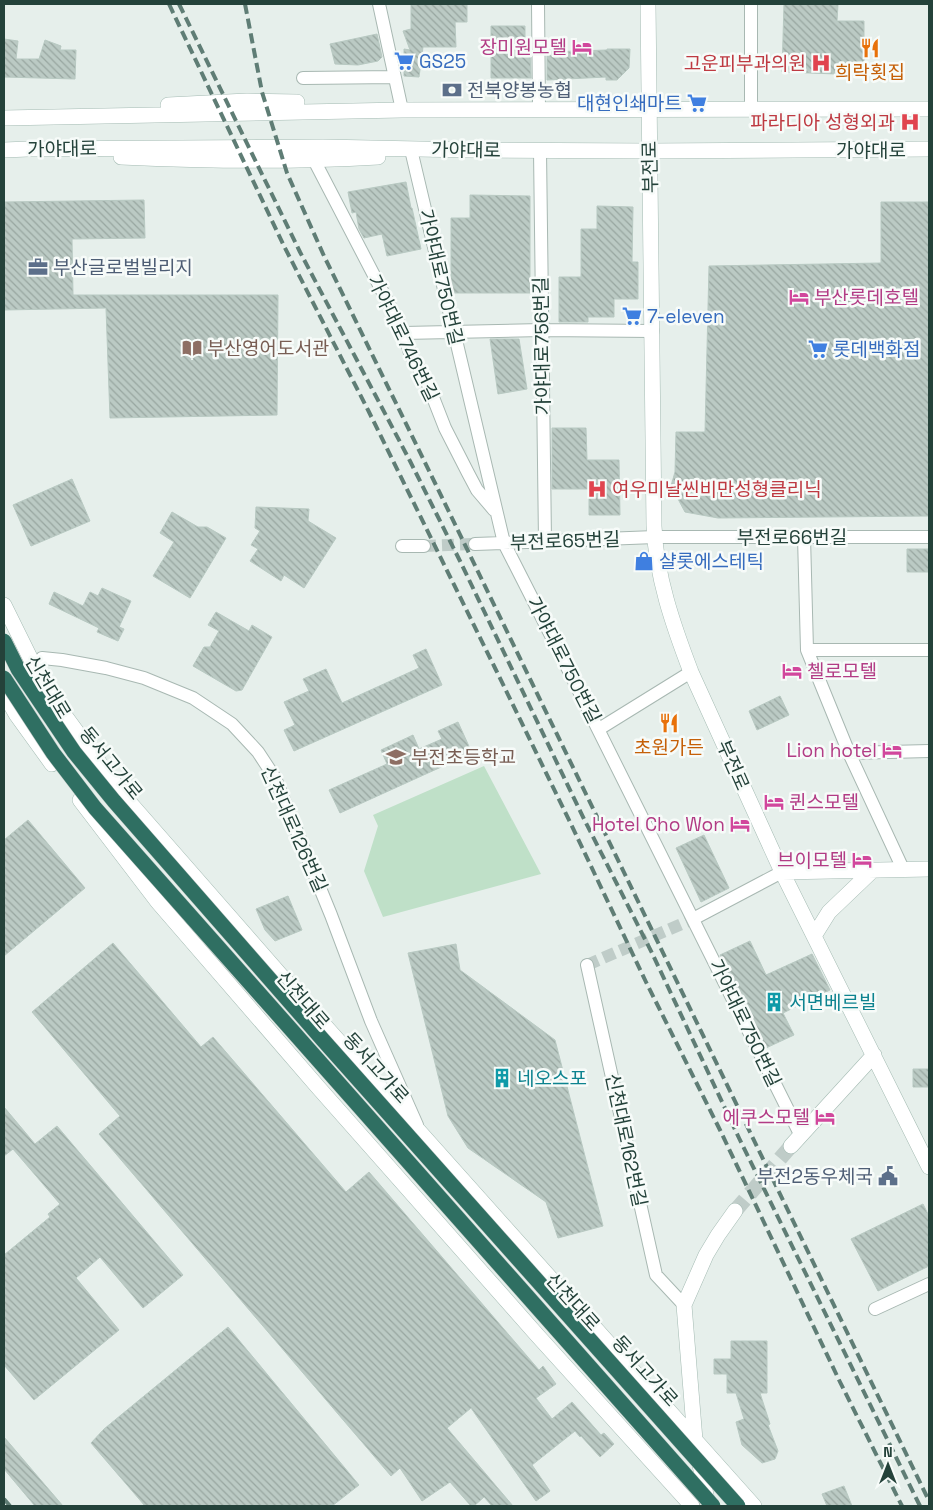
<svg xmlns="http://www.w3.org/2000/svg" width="933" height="1510" font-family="'Space Grotesk','Noto Sans KR',sans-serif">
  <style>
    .pitch { fill: #bfe0c8 }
    .building { fill: url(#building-back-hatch); stroke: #b8c9c2 }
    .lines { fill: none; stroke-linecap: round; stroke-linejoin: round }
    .street-tunnel { stroke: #bfccc8; stroke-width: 12; stroke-dasharray: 12 6; stroke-linecap: butt }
    .secondary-tunnel { stroke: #bfccc8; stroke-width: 15; stroke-dasharray: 15 8; stroke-linecap: butt }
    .street-casing { stroke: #a8b8b2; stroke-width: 14 }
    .secondary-casing { stroke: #a4bbb3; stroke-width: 16 }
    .street { stroke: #fff; stroke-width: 12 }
    .secondary { stroke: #fff; stroke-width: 15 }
    .rail { stroke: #5f7d75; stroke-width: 4; stroke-dasharray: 10 5; stroke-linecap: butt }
    .highway-bridge-casing { stroke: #c2cac8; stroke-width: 16; stroke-linecap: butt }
    .highway-bridge { stroke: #2f6f62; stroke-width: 15 }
    .labels { text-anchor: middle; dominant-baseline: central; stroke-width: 5; stroke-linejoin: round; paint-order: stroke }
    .hotel-label { font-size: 19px; fill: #b23c85; stroke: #f7fbf9; text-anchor: end }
    .shop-label { font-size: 19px; fill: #366cbe; stroke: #f7fbf9; text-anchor: start }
    .health-label { font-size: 19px; fill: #be3a42; stroke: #f7fbf9; text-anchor: end }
    .food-label { font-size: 19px; fill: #c56008; stroke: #f7fbf9 }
    .service-label { font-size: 19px; fill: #4e5e75; stroke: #f7fbf9; text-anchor: start }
    .street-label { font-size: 19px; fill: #24423a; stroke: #f7fbf9 }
    .education-label { font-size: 19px; fill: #785e54; stroke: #f7fbf9; text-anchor: start }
    .culture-label { font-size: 19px; fill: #0d838f; stroke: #f7fbf9; text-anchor: start }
  </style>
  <defs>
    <pattern id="building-back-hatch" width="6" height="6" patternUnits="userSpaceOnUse" patternTransform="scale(1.25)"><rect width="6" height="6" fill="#bbcac4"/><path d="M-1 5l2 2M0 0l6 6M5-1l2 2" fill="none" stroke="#98a6a0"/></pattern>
  </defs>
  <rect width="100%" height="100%" fill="#e6efeb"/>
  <path class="pitch" d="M484,766L541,874L383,917L364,871L378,826L373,815Z"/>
  <path class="building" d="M411,4H467V22H455L456,47H423L419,77L404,76V49L410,50L403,31L411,29Z
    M784,4H838L837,21H864V75L782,72Z
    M491,26H525V52H530L531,78H491Z
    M377,34L382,57L378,61L358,65L335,64L330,44Z
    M4,39L18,41L16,59H39L45,40L61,46L60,50H76L75,79L4,77Z
    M607,49H630L629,68L617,80H606V77L547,80V52L607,50Z
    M406,182L411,208H412L421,249L387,256L382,234L364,238L359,229L356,212L352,213L348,192Z
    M470,195L530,196V293H453L451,282V218H470Z
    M144,200L145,238L72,239L73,295H278L277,415L110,418L106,308L4,310V202Z
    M881,202H929V516L718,518L685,512L671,486L675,472L676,432H705L709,266L881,263Z
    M597,206L633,207L632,262H638V299H614V317H588V322H559V277H581V229H597Z
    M490,339H519L527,389L498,394Z
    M552,428H586L587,460H619L620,515H589V489H552Z
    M72,479L90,521L31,546L13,505Z
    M256,507L309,509L308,521L336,538L304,588L284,575L281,581L250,561L258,549L251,545L260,531L255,528Z
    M172,512L198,527H207L226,538L190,598L153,576L174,542L160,533Z
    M907,549H929V572H907Z
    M102,588L131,601L119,627L124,629L118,641L97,632L99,628L49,604L54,592L83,606L90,592L98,596Z
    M216,612L249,631L252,625L272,637L242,690L236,691L193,666L204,647H210L219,631L208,625Z
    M426,649L442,685L294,751L284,730L295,725L284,702L309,691L303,679L326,669L342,703L419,668L413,655Z
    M780,696L789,715L757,730L749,711Z
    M458,722L472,753L340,813L329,790L387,764L381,750L413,735L419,749L442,739L438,731Z
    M28,820L85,888L4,956V840Z
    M704,835L729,888L701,902L676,848Z
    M288,896L302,930L275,941L265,930L256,909Z
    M750,941L766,975L812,954L830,990L783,1013L794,1035L766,1048L720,955Z
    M113,943L201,1047L213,1037L346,1192L369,1172L539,1370L543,1366L556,1384L536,1398L552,1419L572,1402L601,1435L604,1433L614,1444L600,1457L581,1436L580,1437L575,1431L532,1465L550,1491L536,1501L471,1408L447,1428L513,1506H492L484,1497L474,1506H471L450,1482L422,1501L400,1468L391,1476L99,1134L120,1116L32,1012Z
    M456,944L460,970L555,1040L603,1226L558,1238L546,1202L468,1148L448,1116L408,953Z
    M913,1069H929V1087H913Z
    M4,1107L35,1144L57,1126L183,1275L143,1308L100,1257L76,1278L119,1330L34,1400L4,1365V1255L50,1217L48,1214L60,1204L13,1149L4,1156Z
    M923,1204L929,1216V1266L878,1291L851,1239Z
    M228,1327L359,1485L332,1506H145L91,1443L104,1429Z
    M731,1341H767V1393H760L770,1424L768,1425L778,1451L775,1459L762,1463L742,1445L736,1422L744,1419L736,1393H727V1374H714V1359H731Z
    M4,1437L63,1506H35L4,1469Z
    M844,1486L852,1506H827L822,1494Z"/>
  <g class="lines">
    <path class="street-tunnel" d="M424,546L475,544
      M587,965L693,919"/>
    <path class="secondary-tunnel" d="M735,1211L791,1146"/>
    <defs>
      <path id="street" d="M379,4L402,110
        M538,4L539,109
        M751,4V109
        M303,78L395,77
        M540,151L545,541
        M412,154L504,543L567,667L801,1136
        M314,160L404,333L410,353L427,382L445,428L468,473L477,490L494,510
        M404,333L542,330L653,331
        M804,537L807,650L849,753L903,869
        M475,544L655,537H929
        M402,546H424
        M807,650H929
        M42,658L62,660L106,668L144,678L193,698L232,724L258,752L275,778L331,915L371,1021L417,1125
        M599,729L691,672
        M849,753L929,751
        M693,919L782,872
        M587,965L656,1275L684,1305
        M875,1309L929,1284"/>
      <path id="secondary" d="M648,4L654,526C656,576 673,625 691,672L782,872L929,1167
        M168,105L247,101L297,102
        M4,118L402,110L929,109
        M4,150L28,149L323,147L467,150L650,151L929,149
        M121,157C207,161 293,162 378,157
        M4,605L46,690L123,795L326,1027L754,1506
        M4,693L16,714L52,764
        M80,800L157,901L317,1086L537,1335L692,1506
        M782,872L929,869
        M814,936L829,912L873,870
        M791,1146L874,1055
        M708,1505L695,1440L684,1305L706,1255L718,1235L735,1211"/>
    </defs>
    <use href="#street" class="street-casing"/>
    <use href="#secondary" class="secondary-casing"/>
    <use href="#street" class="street"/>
    <use href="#secondary" class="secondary"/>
    <path class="rail" d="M169,4L284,246L368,410L495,668L570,822L646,982L720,1130L840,1382L902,1506
      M179,4L300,252L410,461L460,561L584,819L652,953L739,1138L920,1506
      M245,4L262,92L287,173L324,256L435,483L929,1501
      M4,1499L10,1506"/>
    <defs>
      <path id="highway-bridge" d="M4,641L18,669L74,752L114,801L323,1040L738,1506
        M4,678L53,753L95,808L713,1506"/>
    </defs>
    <use href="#highway-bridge" class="highway-bridge-casing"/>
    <use href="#highway-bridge" class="highway-bridge"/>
  </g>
  <defs>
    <symbol id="hotel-bare" viewBox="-9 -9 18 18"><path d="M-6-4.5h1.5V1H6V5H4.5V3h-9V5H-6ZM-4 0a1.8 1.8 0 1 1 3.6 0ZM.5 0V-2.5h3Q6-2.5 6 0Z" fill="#d1479c" stroke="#f7fbf9" stroke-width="2.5" paint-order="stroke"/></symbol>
    <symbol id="restaurant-bare" viewBox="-9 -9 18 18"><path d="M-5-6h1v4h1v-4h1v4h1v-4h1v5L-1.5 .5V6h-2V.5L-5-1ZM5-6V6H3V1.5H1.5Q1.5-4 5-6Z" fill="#e8710a" stroke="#f7fbf9" stroke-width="2.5" paint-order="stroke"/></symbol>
    <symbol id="supermarket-bare" viewBox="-9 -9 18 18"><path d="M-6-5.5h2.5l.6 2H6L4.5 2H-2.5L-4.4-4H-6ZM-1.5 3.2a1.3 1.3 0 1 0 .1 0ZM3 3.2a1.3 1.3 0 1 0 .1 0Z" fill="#3f7fe0" stroke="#f7fbf9" stroke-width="2.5" paint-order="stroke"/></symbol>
    <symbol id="hospital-bare" viewBox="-9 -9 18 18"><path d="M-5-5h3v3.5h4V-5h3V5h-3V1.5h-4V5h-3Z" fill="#e0444e" stroke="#f7fbf9" stroke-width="2.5" paint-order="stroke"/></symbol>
    <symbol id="bank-bare" viewBox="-9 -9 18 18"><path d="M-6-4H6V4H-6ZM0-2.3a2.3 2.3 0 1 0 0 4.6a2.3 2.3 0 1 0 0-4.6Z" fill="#5c6f8a" stroke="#f7fbf9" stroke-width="2.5" paint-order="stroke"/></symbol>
    <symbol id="office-bare" viewBox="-9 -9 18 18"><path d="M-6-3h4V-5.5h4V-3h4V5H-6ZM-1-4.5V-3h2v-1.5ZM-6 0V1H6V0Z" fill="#5c6f8a" stroke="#f7fbf9" stroke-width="2.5" paint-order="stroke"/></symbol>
    <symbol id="library-bare" viewBox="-9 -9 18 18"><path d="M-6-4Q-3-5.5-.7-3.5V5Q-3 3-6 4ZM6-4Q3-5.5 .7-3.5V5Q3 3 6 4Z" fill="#8d6e63" stroke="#f7fbf9" stroke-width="2.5" paint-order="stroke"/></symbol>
    <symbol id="shop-bare" viewBox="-9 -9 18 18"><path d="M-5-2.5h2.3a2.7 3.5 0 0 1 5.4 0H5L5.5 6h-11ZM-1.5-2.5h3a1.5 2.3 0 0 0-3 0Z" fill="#3f7fe0" stroke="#f7fbf9" stroke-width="2.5" paint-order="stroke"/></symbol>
    <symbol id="school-bare" viewBox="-9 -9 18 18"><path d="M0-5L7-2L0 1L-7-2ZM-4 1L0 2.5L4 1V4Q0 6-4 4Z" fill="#8d6e63" stroke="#f7fbf9" stroke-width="2.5" paint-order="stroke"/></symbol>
    <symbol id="building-bare" viewBox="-9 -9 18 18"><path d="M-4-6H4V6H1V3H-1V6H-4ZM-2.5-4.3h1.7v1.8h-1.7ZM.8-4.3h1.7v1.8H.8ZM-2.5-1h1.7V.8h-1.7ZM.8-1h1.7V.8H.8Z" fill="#0f9aa8" stroke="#f7fbf9" stroke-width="2.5" paint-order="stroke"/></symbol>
    <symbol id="civic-bare" viewBox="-9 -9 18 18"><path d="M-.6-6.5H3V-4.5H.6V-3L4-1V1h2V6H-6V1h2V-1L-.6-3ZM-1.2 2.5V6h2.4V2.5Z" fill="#5c6f8a" stroke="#f7fbf9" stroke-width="2.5" paint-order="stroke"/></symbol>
  </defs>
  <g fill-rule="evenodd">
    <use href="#hotel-bare" x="568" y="33" width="28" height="28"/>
    <use href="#restaurant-bare" x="856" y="34" width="28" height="28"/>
    <use href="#supermarket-bare" x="390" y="47" width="28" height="28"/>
    <use href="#hospital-bare" x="807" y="49" width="28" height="28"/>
    <use href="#bank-bare" x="438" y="76" width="28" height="28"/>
    <use href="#supermarket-bare" x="683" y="89" width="28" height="28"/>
    <use href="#hospital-bare" x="896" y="108" width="28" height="28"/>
    <use href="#office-bare" x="24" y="253" width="28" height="28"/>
    <use href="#hotel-bare" x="785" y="283" width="28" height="28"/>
    <use href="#supermarket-bare" x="618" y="302" width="28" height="28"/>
    <use href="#library-bare" x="178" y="334" width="28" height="28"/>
    <use href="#supermarket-bare" x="804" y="335" width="28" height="28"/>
    <use href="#hospital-bare" x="583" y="475" width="28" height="28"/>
    <use href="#shop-bare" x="630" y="547" width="28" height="28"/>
    <use href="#hotel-bare" x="778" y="657" width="28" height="28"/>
    <use href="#restaurant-bare" x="655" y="709" width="28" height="28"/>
    <use href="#hotel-bare" x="878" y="736" width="28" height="28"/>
    <use href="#school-bare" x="382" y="743" width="28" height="28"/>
    <use href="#hotel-bare" x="760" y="788" width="28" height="28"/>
    <use href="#hotel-bare" x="726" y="810" width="28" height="28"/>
    <use href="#hotel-bare" x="848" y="846" width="28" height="28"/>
    <use href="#building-bare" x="760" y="988" width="28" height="28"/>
    <use href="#building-bare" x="488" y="1064" width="28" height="28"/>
    <use href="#hotel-bare" x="811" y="1103" width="28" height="28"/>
    <use href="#civic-bare" x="874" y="1162" width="28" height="28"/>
  </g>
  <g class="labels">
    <g class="hotel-label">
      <text x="567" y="47">장미원모텔</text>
      <text x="814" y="297" text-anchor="start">부산롯데호텔</text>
      <text x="807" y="671" text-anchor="start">첼로모텔</text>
      <text x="877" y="750">Lion hotel</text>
      <text x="789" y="802" text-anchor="start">퀸스모텔</text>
      <text x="725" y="824">Hotel Cho Won</text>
      <text x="847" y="860">브이모텔</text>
      <text x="810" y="1117">에쿠스모텔</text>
    </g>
    <g class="shop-label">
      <text x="419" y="61">GS25</text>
      <text x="682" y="103" text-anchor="end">대현인쇄마트</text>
      <text x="647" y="316">7-eleven</text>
      <text x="833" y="349">롯데백화점</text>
      <text x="659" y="561">샬롯에스테틱</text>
    </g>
    <g class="health-label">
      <text x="806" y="63">고운피부과의원</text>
      <text x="895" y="122">파라디아 성형외과</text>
      <text x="612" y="489" text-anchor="start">여우미날씬비만성형클리닉</text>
    </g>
    <g class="food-label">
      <text x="870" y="72">희락횟집</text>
      <text x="669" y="747">초원가든</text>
    </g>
    <g class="service-label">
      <text x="467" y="90">전북양봉농협</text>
      <text x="53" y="267">부산글로벌빌리지</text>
      <text x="873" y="1176" text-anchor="end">부전2동우체국</text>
    </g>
    <g class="street-label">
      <text transform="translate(62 149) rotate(-1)">가야대로</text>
      <text transform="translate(466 150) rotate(1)">가야대로</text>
      <text x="871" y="150">가야대로</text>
      <text transform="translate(650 167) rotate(-91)">부전로</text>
      <text transform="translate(441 277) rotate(77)">가야대로750번길</text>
      <text transform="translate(403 338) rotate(64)">가야대로746번길</text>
      <text transform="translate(542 346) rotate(-91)">가야대로756번길</text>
      <text x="792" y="537">부전로66번길</text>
      <text transform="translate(565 541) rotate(-2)">부전로65번길</text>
      <text transform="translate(564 660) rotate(63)">가야대로750번길</text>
      <text transform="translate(48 687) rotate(59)">신천대로</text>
      <text transform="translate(111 763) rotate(51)">동서고가로</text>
      <text transform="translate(733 765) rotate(66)">부전로</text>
      <text transform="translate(294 829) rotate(66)">신천대로126번길</text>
      <text transform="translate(303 1000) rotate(49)">신천대로</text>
      <text transform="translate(745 1023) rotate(64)">가야대로750번길</text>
      <text transform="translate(376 1068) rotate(48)">동서고가로</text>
      <text transform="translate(626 1140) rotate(78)">신천대로162번길</text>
      <text transform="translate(573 1302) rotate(48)">신천대로</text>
      <text transform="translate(645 1371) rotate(48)">동서고가로</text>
    </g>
    <g class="education-label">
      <text x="207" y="348">부산영어도서관</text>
      <text x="411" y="757">부전초등학교</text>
    </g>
    <g class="culture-label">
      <text x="789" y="1002">서면베르빌</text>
      <text x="517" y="1078">네오스포</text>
    </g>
  </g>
  <rect width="933" height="1510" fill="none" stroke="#24423a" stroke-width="10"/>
  <g transform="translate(888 1465)" stroke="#f7fbf9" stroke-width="4" paint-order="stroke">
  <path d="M0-4L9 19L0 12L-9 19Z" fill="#24423a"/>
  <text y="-8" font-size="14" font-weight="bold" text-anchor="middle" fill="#24423a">N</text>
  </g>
</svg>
